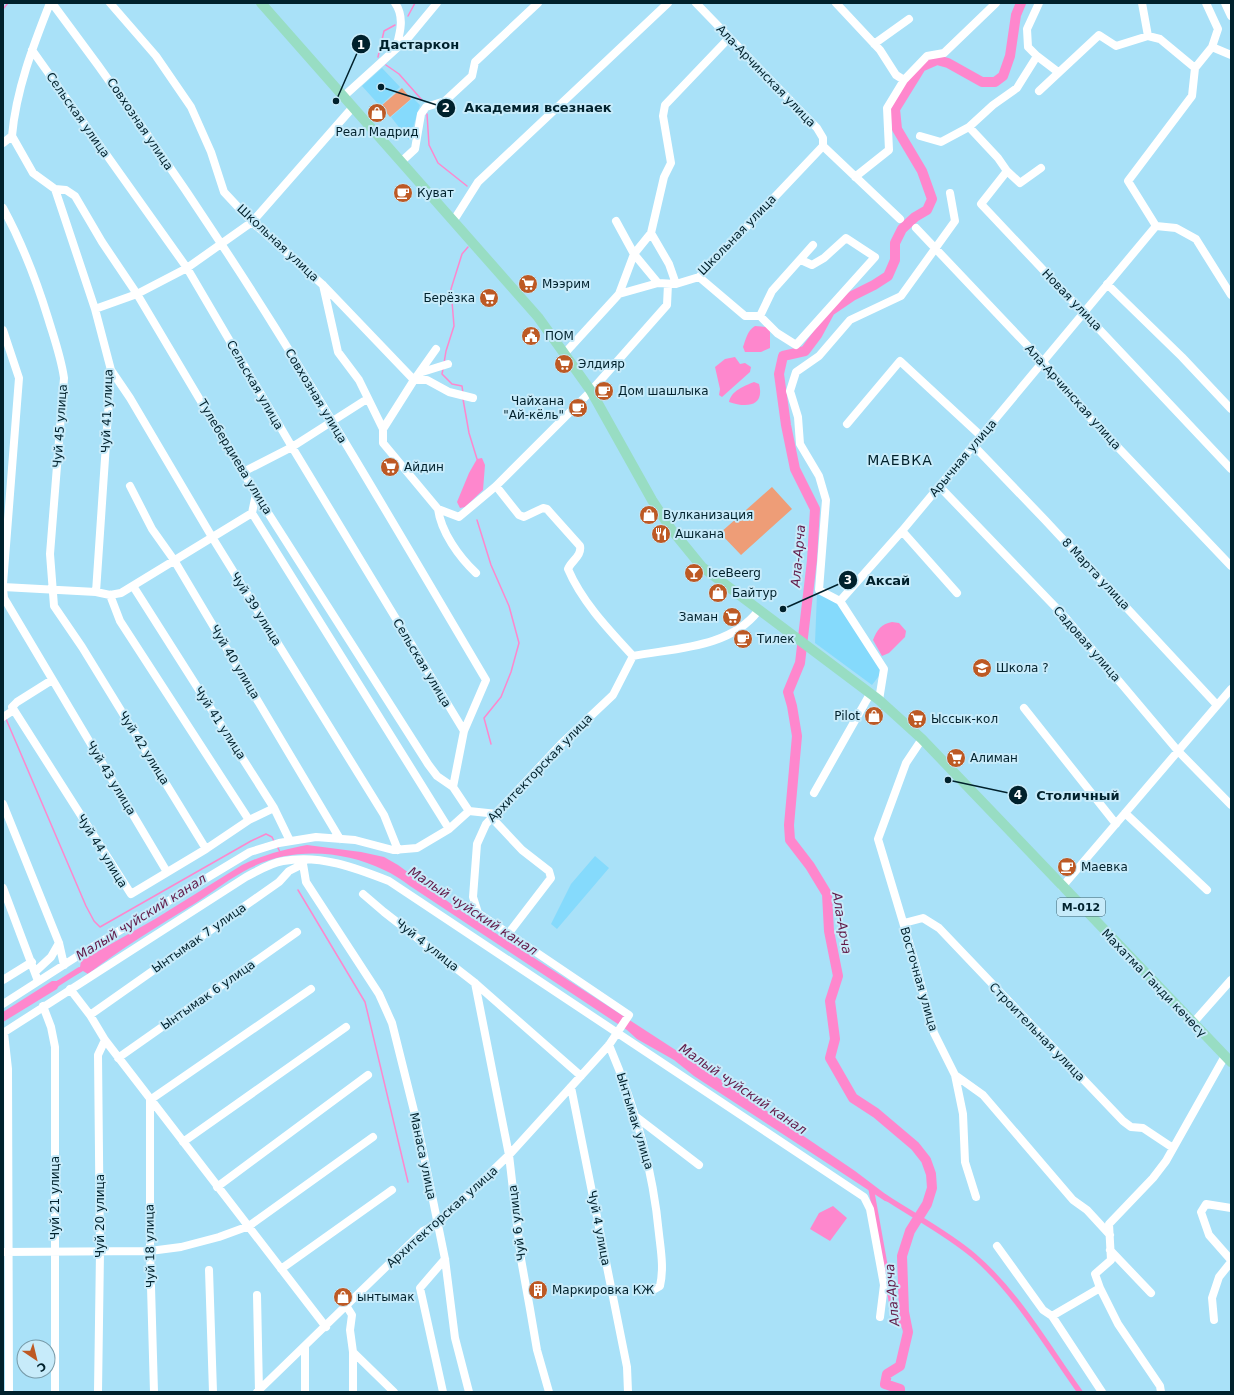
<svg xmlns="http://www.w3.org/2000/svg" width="1234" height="1395" font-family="'DejaVu Sans',sans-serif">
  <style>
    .built { fill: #85dafc }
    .green { fill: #ee9d77 }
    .water { fill: #fe87cd }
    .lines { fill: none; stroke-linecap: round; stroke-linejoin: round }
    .stream { stroke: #fe87cd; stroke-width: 1.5 }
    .canal { stroke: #fe87cd; stroke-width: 5.5 }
    .river { stroke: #fe87cd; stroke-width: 10 }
    .minor { stroke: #fff; stroke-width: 8 }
    .major { stroke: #98ddc3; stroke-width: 10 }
    .labels { text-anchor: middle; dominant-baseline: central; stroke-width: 4; stroke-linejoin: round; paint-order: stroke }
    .shield { fill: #c7ebfa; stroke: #3c5e6a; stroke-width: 1 }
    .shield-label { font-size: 11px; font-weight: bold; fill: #00212c }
    .street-label { font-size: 12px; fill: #00212c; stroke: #c7ebfa }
    .poi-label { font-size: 12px; fill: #00212c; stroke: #c7ebfa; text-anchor: start }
    .water-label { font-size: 13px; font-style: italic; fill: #621a48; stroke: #c7ebfa }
    .quarter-label { font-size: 14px; letter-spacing: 1px; fill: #00212c; stroke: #c7ebfa }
    .leader { fill: none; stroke: #00212c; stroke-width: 1.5 }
    .callout-dot { fill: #00212c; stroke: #c7ebfa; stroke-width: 1.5 }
    .mark-label { font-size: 12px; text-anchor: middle; font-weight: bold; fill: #fff }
    .callout-label { font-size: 13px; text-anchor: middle; font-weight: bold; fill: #00212c; stroke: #c7ebfa; stroke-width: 4; stroke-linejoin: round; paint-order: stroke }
  </style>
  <rect width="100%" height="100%" fill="#a9e1f8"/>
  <path class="built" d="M382,68L400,87L380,106L362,86Z
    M413,98L420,105L409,140L391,117Z
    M817,594L839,602L882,672L872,685L815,643Z
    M595,856L609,868L557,929L551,924L571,884Z"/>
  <path class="green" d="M402,88L411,99L390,117L381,106Z
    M772,487L792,509L741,555L720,533Z"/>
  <path class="water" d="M755,326L766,327L770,331V348L761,352H745L743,347C746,339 747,331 755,326Z
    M735,357L740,364L745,363L751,367L750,372L722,397L719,395L720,389L715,367L725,359Z
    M754,382L759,384C765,407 746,408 729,402C731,391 744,386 754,382Z
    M482,458L485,465L483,490L465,507L460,508L457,502L469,473L477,459Z
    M892,622L899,623L906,631L905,637L889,653L882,656L873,640C877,630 881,624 892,622Z
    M307,845L361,852L384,857L398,865L454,906L711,1073L855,1171L892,1199L890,1202L885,1201L694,1076L674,1060L637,1039L627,1030L410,886C402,880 393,874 384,870C343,850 291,847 250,868C230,878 213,892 194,904C158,926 122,948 88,974L83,971L74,976L72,973L80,967L81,961L155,919L242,865C262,855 286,849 307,845Z
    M61,979L63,982L59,985L57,989L3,1022V1012L52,981H57Z
    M833,1206L847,1218L830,1241L810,1229L819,1213Z"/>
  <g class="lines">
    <path class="stream" d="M3,9L8,3
      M408,16L415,3
      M378,57L384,31L395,25
      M386,65L399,74L422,100
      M427,114L429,145L438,163L467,186
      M444,363L446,351L454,326L451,289L462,254L468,247
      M443,369L442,374L452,384L462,386L463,393
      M463,399L469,433L477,459
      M477,520L491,565L509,606L519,643L511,672L501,697L484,718L491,744
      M6,719L86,906L94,921L100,927L251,841L266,834L272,837L274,841
      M277,846L280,852
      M298,890L365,1002L408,1182"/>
    <path class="canal" d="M57,984L79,970
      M871,1188L893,1310L908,1332
      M885,1197C914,1216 947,1233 974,1256C1017,1293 1047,1346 1080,1392"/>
    <path class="river" d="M900,1392V1389L885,1384L887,1374L900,1366L908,1332L904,1312L902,1256L910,1231L927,1204L932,1188L931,1174L926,1160L915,1146L876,1113L853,1098L830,1058L835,1039L830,1001L838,976L829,931L827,894L810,866L790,840L789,825L797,736L792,706L788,692L800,663L812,560L815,509L795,469L786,425L779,374L783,356L805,351L817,335L830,311L852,296L874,285L888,276L895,260V243L902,229L915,217L927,210L932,199L922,171L897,129L895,109L921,67L937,60L948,63L982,82H995L1003,76L1010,56L1016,15L1021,3"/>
    <path class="minor" d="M52,3C131,108 205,216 274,326C347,443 416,562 486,680L464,731L453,787L469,811
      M110,3L156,56L191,107L211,152L224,192L252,222L323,285L414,380L383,429
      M395,3C405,17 400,33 396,48
      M696,3L817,128L823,138V146L900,219
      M836,3L880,50L896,75L904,80
      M1142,3L1148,36
      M1206,3L1218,29L1212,47L1231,55
      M1225,3L1231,16
      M729,38L665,105L663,116L671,163L664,177L651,233L634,254L658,283L676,284L699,277L823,146
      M874,44L909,19
      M1212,47L1195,68L1192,96L1128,181L1156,226L1176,228L1196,239L1231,295
      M32,50L187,268L292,447L464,731
      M1037,56L1058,72
      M1039,91L1099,35L1116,46L1148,36L1160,39L1195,68
      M344,96L408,38L437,3
      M969,127L998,158L1007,171L981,204L1231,469
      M12,136L33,173L55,189L66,190L75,196L102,242L137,294L256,494L428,764L437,776L453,787
      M920,136L941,142L969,127L993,105L1017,88L1037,56L1028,47L1027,29L1039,3
      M3,143L12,136C16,90 33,46 50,3
      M402,161L415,149L421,114L426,107L445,101L472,76L475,62L538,3
      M1007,171L1020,183L1041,168
      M855,177L889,150L887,108L904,80L927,56L944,53L996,3
      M55,189L95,309L111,370L96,592
      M3,208C23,245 36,279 48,318C54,338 61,357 64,378L50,554L54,606L82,647L206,849
      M454,220L478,182L668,3
      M916,228L1043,362L1091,419L1231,566
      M651,233L669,264L676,284
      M699,277L745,316H760L777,333L796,345L875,257L846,238L824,258L812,265L801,260
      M1107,284L1182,357L1231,409
      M323,285L338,352L359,380L383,429V443L438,509L459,517L496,486L591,391L667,305L668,284
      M619,294L658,283
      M95,309L137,294L187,268L252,222L353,107
      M760,316L772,291L813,245
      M3,330L19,378L3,584
      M565,353L619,294L634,254L616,221
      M111,370L130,398L212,537L384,815L398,850
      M419,373L436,349
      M414,380H427L449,392L473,398
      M414,380L419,373L448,364
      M847,424L900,361L981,436
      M973,445L1045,520L1217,705
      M243,472L292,447L367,399
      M130,486L152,529L174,560L340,839
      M496,486L519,515L524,517L543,508L547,509L580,546C582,556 571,561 568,569C582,602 609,630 633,656
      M939,486L1065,617L1178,751L1231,805
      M438,509C441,532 459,557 476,573
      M252,513L449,829
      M902,531L957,593
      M133,586L274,808L290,841
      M3,587L96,592L110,595L121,593L252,513L256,494
      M3,589L4,598L167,872
      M110,595L120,621L249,820
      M840,601L819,590L826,500L819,476L800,444L798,417L790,391L796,372L819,356L850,320L901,296L955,221L950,193
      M52,680L17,702L12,707L131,894L206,849L249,820L274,808
      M879,700L884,669L840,601L902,531L1156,226
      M1024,708L1116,824
      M3,717L14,710
      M922,739L906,763L878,839L915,962L934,1033L955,1075L983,1095L1073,1200L1087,1210L1110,1235
      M814,793L870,694
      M3,804L59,943L64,965
      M1125,813L1207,890
      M492,818L522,850L549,871L551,878L508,934
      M303,864L306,882L379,994L392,1023L418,1127L445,1259L455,1338L469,1392
      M1062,887L1231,689
      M3,888L38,981
      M363,894L384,912L475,983L581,1076
      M904,923L923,918L939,928L1123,1121L1131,1127L1143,1128L1173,1148
      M36,971L51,957L59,943
      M3,980L32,962
      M475,983L509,1155L521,1259L530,1309L537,1350L549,1392
      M70,989L90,1015L105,1040L326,1327
      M3,1004L84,952L250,852L279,843L316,837L355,840L393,850L417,848L449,829L469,811L497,814
      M43,1006L51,1027L55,1047V1392
      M90,1015L279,882L289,871L303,864L304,861
      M1193,1023L1231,980
      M3,1033L246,877C258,871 270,863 283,861C320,854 356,868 389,881L864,1197L870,1209L884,1285L880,1317
      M4,1033L8,1069L9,1392
      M609,1045C635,1106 653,1169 659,1234C661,1252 664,1268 660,1286L653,1290
      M118,1058L297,932
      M955,1075L963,1114L965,1162L976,1197
      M571,1087L627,1367L628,1392
      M635,1116L699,1165
      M183,1142L346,1027
      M217,1187L368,1075
      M1231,1208L1206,1204L1201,1212L1209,1235L1231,1260
      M997,1246L1043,1310L1052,1316L1102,1392
      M1110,1250L1151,1293
      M3,1252L150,1251L181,1247L219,1237L249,1226L373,1137
      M281,1269L392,1190
      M209,1270L213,1392
      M1100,1288L1118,1324L1160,1386L1161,1392
      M257,1295L259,1392
      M347,1307L352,1315L350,1330L353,1352L394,1392
      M1052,1316L1100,1288L1095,1274L1111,1260L1109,1224L1153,1178L1166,1161L1225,1056
      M1214,1320L1212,1298L1219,1277L1231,1262
      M305,1347V1392
      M98,1392L100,1252L98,1055L105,1040
      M154,1392L150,1251V1100L311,989
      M257,1392L423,1231L437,1224L509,1155L609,1045L629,1015L478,913L473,897L477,844L486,824L561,744L613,695L633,656C675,648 730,648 758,611
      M353,1392V1352
      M443,1392L420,1288L445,1259"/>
    <path class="major" d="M261,3L538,317L591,391L652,500L671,529L702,567L879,700L922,739L1231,1062"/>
  </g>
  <defs>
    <symbol id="shop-disc" viewBox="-11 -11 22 22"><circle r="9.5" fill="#bd5924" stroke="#c7ebfa"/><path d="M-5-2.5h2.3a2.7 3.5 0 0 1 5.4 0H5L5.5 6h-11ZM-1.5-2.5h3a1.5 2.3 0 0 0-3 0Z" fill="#fff"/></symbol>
    <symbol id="cafe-disc" viewBox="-11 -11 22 22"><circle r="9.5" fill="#bd5924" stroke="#c7ebfa"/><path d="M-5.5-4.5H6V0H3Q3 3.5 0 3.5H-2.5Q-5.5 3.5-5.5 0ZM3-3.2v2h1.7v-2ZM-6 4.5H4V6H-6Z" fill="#fff"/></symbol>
    <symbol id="supermarket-disc" viewBox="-11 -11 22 22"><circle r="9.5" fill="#bd5924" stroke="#c7ebfa"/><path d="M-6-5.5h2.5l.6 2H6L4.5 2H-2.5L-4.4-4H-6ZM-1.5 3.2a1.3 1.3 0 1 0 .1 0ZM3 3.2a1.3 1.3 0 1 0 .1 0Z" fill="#fff"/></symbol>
    <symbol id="civic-disc" viewBox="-11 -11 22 22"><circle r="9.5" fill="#bd5924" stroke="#c7ebfa"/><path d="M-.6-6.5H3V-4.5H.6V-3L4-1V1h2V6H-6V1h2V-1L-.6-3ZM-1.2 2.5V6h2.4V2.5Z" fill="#fff"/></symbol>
    <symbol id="restaurant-disc" viewBox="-11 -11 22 22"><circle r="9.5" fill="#bd5924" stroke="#c7ebfa"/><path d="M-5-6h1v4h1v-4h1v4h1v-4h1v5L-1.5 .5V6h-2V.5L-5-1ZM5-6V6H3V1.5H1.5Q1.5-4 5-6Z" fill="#fff"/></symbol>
    <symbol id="bar-disc" viewBox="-11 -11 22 22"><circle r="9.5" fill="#bd5924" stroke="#c7ebfa"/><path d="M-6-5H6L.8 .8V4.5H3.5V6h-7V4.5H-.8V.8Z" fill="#fff"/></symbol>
    <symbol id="school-disc" viewBox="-11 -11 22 22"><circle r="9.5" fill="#bd5924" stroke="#c7ebfa"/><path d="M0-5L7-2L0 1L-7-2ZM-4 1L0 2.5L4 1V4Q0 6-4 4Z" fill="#fff"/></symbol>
    <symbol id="building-disc" viewBox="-11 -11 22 22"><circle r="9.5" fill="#bd5924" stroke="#c7ebfa"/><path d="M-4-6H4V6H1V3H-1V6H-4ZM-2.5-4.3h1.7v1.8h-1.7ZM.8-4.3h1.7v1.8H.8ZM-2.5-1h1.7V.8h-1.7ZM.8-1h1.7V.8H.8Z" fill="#fff"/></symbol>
  </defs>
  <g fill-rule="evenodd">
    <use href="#shop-disc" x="366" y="102" width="22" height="22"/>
    <use href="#cafe-disc" x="392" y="182" width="22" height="22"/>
    <use href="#supermarket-disc" x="517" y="273" width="22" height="22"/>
    <use href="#supermarket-disc" x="478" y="287" width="22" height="22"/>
    <use href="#civic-disc" x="520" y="325" width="22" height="22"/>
    <use href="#supermarket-disc" x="553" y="353" width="22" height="22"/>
    <use href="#cafe-disc" x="593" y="380" width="22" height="22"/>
    <use href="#cafe-disc" x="567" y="397" width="22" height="22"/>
    <use href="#supermarket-disc" x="379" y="456" width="22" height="22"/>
    <use href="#shop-disc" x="638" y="504" width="22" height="22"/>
    <use href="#restaurant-disc" x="650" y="523" width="22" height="22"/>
    <use href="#bar-disc" x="683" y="562" width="22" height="22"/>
    <use href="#shop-disc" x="707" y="582" width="22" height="22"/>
    <use href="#supermarket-disc" x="721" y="606" width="22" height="22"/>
    <use href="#cafe-disc" x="732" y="628" width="22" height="22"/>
    <use href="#school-disc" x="971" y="657" width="22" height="22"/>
    <use href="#shop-disc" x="863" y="705" width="22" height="22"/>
    <use href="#supermarket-disc" x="906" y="708" width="22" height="22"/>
    <use href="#supermarket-disc" x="945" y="747" width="22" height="22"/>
    <use href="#cafe-disc" x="1056" y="856" width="22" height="22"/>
    <use href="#building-disc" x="527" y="1279" width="22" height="22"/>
    <use href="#shop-disc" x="332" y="1286" width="22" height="22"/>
  </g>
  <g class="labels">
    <rect class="shield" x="1057" y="898" width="48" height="18" rx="3"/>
    <g class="shield-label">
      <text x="1081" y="907">М-012</text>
    </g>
    <g class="street-label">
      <text transform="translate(766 76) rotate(46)">Ала-Арчинская улица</text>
      <text transform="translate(78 115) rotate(55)">Сельская улица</text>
      <text transform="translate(140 124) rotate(56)">Совхозная улица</text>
      <text transform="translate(737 235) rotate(-46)">Школьная улица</text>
      <text transform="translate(278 243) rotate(43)">Школьная улица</text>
      <text transform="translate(1072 300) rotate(46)">Новая улица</text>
      <text transform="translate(255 385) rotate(60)">Сельская улица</text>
      <text transform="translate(316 396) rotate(59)">Совхозная улица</text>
      <text transform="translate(1073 397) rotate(48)">Ала-Арчинская улица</text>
      <text transform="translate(107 411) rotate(-88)">Чуй 41 улица</text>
      <text transform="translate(60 426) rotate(-86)">Чуй 45 улица</text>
      <text transform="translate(235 457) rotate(59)">Тулебердиева улица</text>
      <text transform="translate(963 458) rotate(-50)">Арычная улица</text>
      <text transform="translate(1096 574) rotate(47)">8 Марта улица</text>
      <text transform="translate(256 609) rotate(58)">Чуй 39 улица</text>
      <text transform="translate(1087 644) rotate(49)">Садовая улица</text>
      <text transform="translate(235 662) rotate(59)">Чуй 40 улица</text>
      <text transform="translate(422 663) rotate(59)">Сельская улица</text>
      <text transform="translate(220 723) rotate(57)">Чуй 41 улица</text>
      <text transform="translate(144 748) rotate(58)">Чуй 42 улица</text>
      <text transform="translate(540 768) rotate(-46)">Архитекторская улица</text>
      <text transform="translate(111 778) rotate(59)">Чуй 43 улица</text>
      <text transform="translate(102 851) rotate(58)">Чуй 44 улица</text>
      <text transform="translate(199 938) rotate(-35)">Ынтымак 7 улица</text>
      <text transform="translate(427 945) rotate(38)">Чуй 4 улица</text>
      <text transform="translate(919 979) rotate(74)">Восточная улица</text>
      <text transform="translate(1154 983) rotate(46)">Махатма Ганди көчөсү</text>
      <text transform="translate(208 995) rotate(-35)">Ынтымак 6 улица</text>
      <text transform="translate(1037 1032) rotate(46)">Строительная улица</text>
      <text transform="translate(635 1121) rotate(73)">Ынтымак улица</text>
      <text transform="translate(423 1156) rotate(78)">Манаса улица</text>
      <text transform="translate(55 1198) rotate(-90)">Чуй 21 улица</text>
      <text transform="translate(100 1216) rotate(-90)">Чуй 20 улица</text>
      <text transform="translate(442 1217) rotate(-42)">Архитекторская улица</text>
      <text transform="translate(517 1223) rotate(-97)">Чуй 6 улица</text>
      <text transform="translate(599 1228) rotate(79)">Чуй 4 улица</text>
      <text transform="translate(150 1246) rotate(-91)">Чуй 18 улица</text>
    </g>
    <g class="poi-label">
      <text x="377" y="132" text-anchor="middle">Реал Мадрид</text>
      <text x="417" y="193">Куват</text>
      <text x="542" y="284">Мээрим</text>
      <text x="475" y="298" text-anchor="end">Берёзка</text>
      <text x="545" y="336">ПОМ</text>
      <text x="578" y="364">Элдияр</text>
      <text x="618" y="391">Дом шашлыка</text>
      <text x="564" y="401" text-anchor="end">Чайхана<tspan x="564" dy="14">"Ай-кёль"</tspan></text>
      <text x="404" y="467">Айдин</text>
      <text x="663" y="515">Вулканизация</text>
      <text x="675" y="534">Ашкана</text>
      <text x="708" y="573">IceBeerg</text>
      <text x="732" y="593">Байтур</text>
      <text x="718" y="617" text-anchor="end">Заман</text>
      <text x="757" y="639">Тилек</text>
      <text x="996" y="668">Школа ?</text>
      <text x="860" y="716" text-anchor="end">Pilot</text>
      <text x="931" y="719">Ыссык-кол</text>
      <text x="970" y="758">Алиман</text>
      <text x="1081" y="867">Маевка</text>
      <text x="552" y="1290">Маркировка КЖ</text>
      <text x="357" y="1297">ынтымак</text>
    </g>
    <g class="water-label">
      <text transform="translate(798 556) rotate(-85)">Ала-Арча</text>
      <text transform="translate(473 911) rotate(33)">Малый чуйский канал</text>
      <text transform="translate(141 917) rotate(-32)">Малый чуйский канал</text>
      <text transform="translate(842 923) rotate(80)">Ала-Арча</text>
      <text transform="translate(743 1089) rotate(34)">Малый чуйский канал</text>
      <text transform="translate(892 1295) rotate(-95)">Ала-Арча</text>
    </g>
    <g class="quarter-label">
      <text x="900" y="460">МАЕВКА</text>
    </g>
  </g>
  <path class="leader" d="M336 101L361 44M381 87L446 108M783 609L848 580M948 780L1018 795"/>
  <g class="callout-dot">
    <circle cx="336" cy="101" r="4"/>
    <circle cx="381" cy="87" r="4"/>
    <circle cx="783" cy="609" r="4"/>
    <circle cx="948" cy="780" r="4"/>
    <circle cx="361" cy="44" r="10"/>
    <circle cx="446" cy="108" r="10"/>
    <circle cx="848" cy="580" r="10"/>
    <circle cx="1018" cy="795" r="10"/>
  </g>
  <g class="mark-label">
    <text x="361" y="49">1</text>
    <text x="446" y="112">2</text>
    <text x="848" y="584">3</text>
    <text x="1018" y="799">4</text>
  </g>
  <g class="callout-label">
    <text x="419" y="49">Дастаркон</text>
    <text x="538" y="112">Академия всезнаек</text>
    <text x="888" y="585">Аксай</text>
    <text x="1078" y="800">Столичный</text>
  </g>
  <rect width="1234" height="1395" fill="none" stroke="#00212c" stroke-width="8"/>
  <g transform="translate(36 1359) rotate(145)"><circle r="19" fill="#c7ebfa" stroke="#779aa8"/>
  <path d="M0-3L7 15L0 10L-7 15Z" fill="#bd5924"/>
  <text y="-6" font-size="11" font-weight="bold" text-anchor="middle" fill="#00212c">С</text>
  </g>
</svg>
